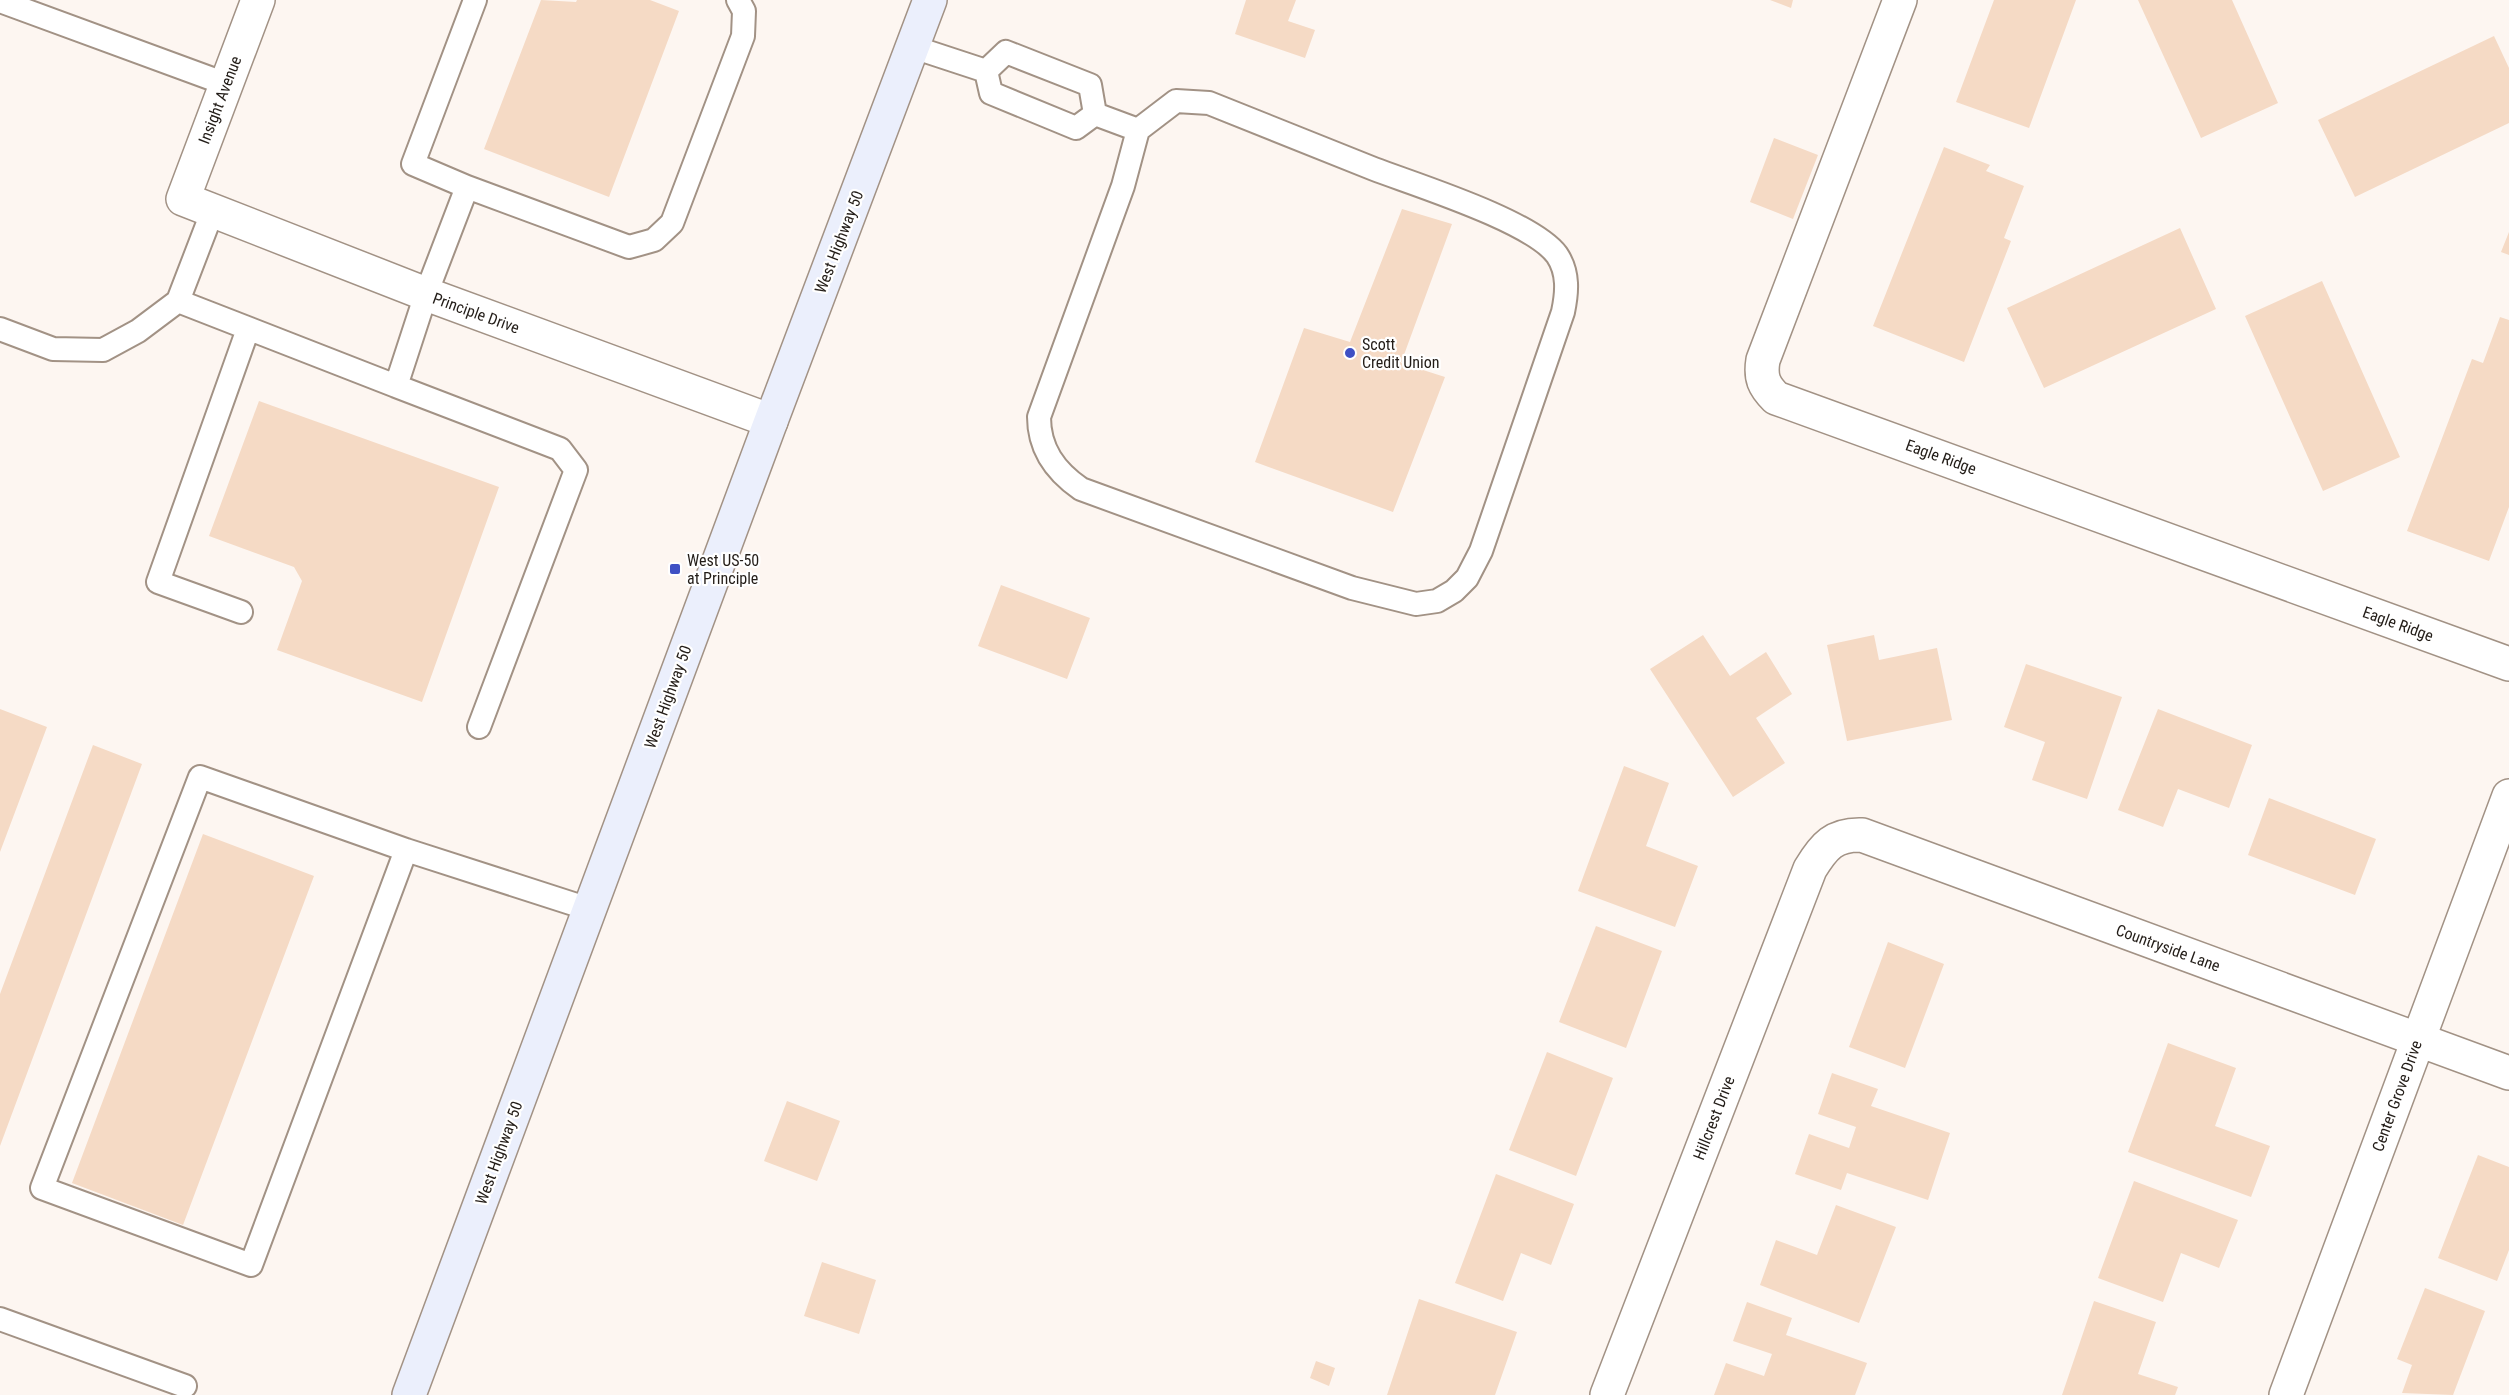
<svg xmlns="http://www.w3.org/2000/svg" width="2509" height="1395" font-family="'Roboto Condensed',sans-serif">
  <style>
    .building { fill: #f5dac5 }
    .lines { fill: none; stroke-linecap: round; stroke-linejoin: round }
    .lane-casing { stroke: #a29285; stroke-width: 26 }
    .street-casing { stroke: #a29285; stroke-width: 36 }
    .secondary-casing { stroke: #a29285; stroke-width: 36 }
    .lane { stroke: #fff; stroke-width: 22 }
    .street { stroke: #fff; stroke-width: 33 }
    .secondary { stroke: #ebeffc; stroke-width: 33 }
    .poi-dot { fill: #3f50c4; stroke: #fff; stroke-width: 2 }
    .labels { text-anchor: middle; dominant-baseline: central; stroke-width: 4.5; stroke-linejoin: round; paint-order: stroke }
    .street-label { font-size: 16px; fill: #221c17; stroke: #fff }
    .poi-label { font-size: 16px; fill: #221c17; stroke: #fff; text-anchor: start }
  </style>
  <rect width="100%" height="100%" fill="#fdf6f1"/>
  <path class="building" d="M541,0L576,2L577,0H650L679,11L609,197L484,149Z
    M1246,0H1296L1288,21L1315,30L1305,58L1235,34Z
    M1770,0H1793L1791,8Z
    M1994,0H2076L2029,128L1956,102Z
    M2138,0H2232L2278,103L2201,138Z
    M2494,36L2509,68V123L2355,197L2318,120Z
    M1774,138L1818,155L1793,219L1750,202Z
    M1944,147L1990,165L1986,171L2024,186L2004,238L2011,241L1964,362L1873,326Z
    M1402,209L1452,224L1401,363L1445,377L1393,512L1255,462L1304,328L1350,342Z
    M2180,228L2216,309L2044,388L2007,308Z
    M2509,232V255L2501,252Z
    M2322,281L2400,457L2323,491L2245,316Z
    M2500,317L2509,320V507L2489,561L2407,531L2472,359L2483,363Z
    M259,401L499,487L422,702L277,650L302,581L294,567L209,536Z
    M1001,585L1090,618L1067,679L978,646Z
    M1703,635L1730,676L1766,652L1792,694L1756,718L1785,763L1733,797L1650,669Z
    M1874,635L1879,660L1937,648L1952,720L1847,741L1827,645Z
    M2026,664L2122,697L2087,799L2032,780L2045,742L2004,727Z
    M0,709L47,727L0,852Z
    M2158,709L2252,745L2229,808L2178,789L2163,827L2118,810Z
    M93,745L142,764L0,1146V994Z
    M1624,766L1669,783L1646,846L1698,866L1675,927L1578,891Z
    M2269,798L2376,839L2355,895L2248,855Z
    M203,834L314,876L183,1225L72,1183Z
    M1596,926L1662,951L1626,1048L1559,1022Z
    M1888,942L1944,964L1905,1068L1849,1047Z
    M2168,1043L2236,1068L2215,1126L2270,1146L2251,1197L2128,1152Z
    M1547,1052L1613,1078L1576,1176L1509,1150Z
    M1832,1073L1878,1089L1871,1106L1950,1133L1928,1200L1847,1173L1841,1190L1795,1174L1809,1134L1849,1148L1856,1127L1818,1114Z
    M787,1101L840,1121L817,1181L764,1161Z
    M2478,1155L2509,1167V1250L2497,1281L2438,1258Z
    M1496,1174L1574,1204L1551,1265L1521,1253L1503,1301L1455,1283Z
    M2134,1181L2238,1220L2219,1268L2181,1253L2163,1302L2098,1278Z
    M1836,1205L1896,1227L1859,1323L1760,1285L1776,1240L1817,1255Z
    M822,1262L876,1280L859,1334L804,1316Z
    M2425,1288L2485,1311L2453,1395L2402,1393L2412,1365L2397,1359Z
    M1419,1299L1517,1332L1495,1395H1387Z
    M2094,1301L2156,1322L2138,1374L2178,1387L2175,1395H2062Z
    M1747,1302L1792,1318L1786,1335L1867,1363L1855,1395H1714L1726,1363L1764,1376L1772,1354L1733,1341Z
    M1316,1361L1335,1368L1329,1386L1310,1378Z"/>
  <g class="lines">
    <defs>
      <path id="lane" d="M0,1L226,84
        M913,47L986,71
        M1006,52L1090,85L1095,114L1076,128L991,93L986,71Z
        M1176,101L1209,103C1264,125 1319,147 1374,169C1416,185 1532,221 1557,255C1569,273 1567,293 1563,312L1481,551L1467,578L1454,591L1437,601L1416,604L1352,588L1081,489C1055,471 1039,449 1039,417L1123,186L1138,130Z
        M1095,114L1138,130
        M467,187L629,247L654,240L672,223L743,36L744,11L738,0
        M213,210L178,301L396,386L426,294L467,187L413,164L475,0
        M0,329L53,349L103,350L138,331L178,301
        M396,386L560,449L576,470L479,727
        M241,612L158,582L248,329
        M406,850L251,1265L42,1188L200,777L406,850L589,909
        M0,1319L185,1386"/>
      <path id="street" d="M258,0L183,199L426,294L771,421
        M1900,0L1763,360C1760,378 1764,386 1776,398L2509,664
        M1607,1395L1810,869C1824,846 1834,834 1862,835L2509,1073
        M2286,1395L2509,796"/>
      <path id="secondary" d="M409,1395L771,421L930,0"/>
    </defs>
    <use href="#lane" class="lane-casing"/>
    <use href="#street" class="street-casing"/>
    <use href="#secondary" class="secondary-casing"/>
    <use href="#lane" class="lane"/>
    <use href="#street" class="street"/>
    <use href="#secondary" class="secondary"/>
  </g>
  <g class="poi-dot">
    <circle cx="1350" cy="353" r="6"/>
    <rect x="669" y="563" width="12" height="12" rx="3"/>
  </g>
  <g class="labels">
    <g class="street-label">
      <text transform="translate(220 100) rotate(-69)">Insight Avenue</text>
      <text transform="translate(839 242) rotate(-69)">West Highway 50</text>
      <text transform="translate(476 313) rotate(20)">Principle Drive</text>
      <text transform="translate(1941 457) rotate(20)">Eagle Ridge</text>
      <text transform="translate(2398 624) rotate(20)">Eagle Ridge</text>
      <text transform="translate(668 697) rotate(-70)">West Highway 50</text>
      <text transform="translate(2168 948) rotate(20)">Countryside Lane</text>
      <text transform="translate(2397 1096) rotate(-70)">Center Grove Drive</text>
      <text transform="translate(1714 1118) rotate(-69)">Hillcrest Drive</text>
      <text transform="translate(499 1153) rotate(-70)">West Highway 50</text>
    </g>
    <g class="poi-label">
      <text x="1362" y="344">Scott<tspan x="1362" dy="18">Credit Union</tspan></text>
      <text x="687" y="560">West US-50<tspan x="687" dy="18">at Principle</tspan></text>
    </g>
  </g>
</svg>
